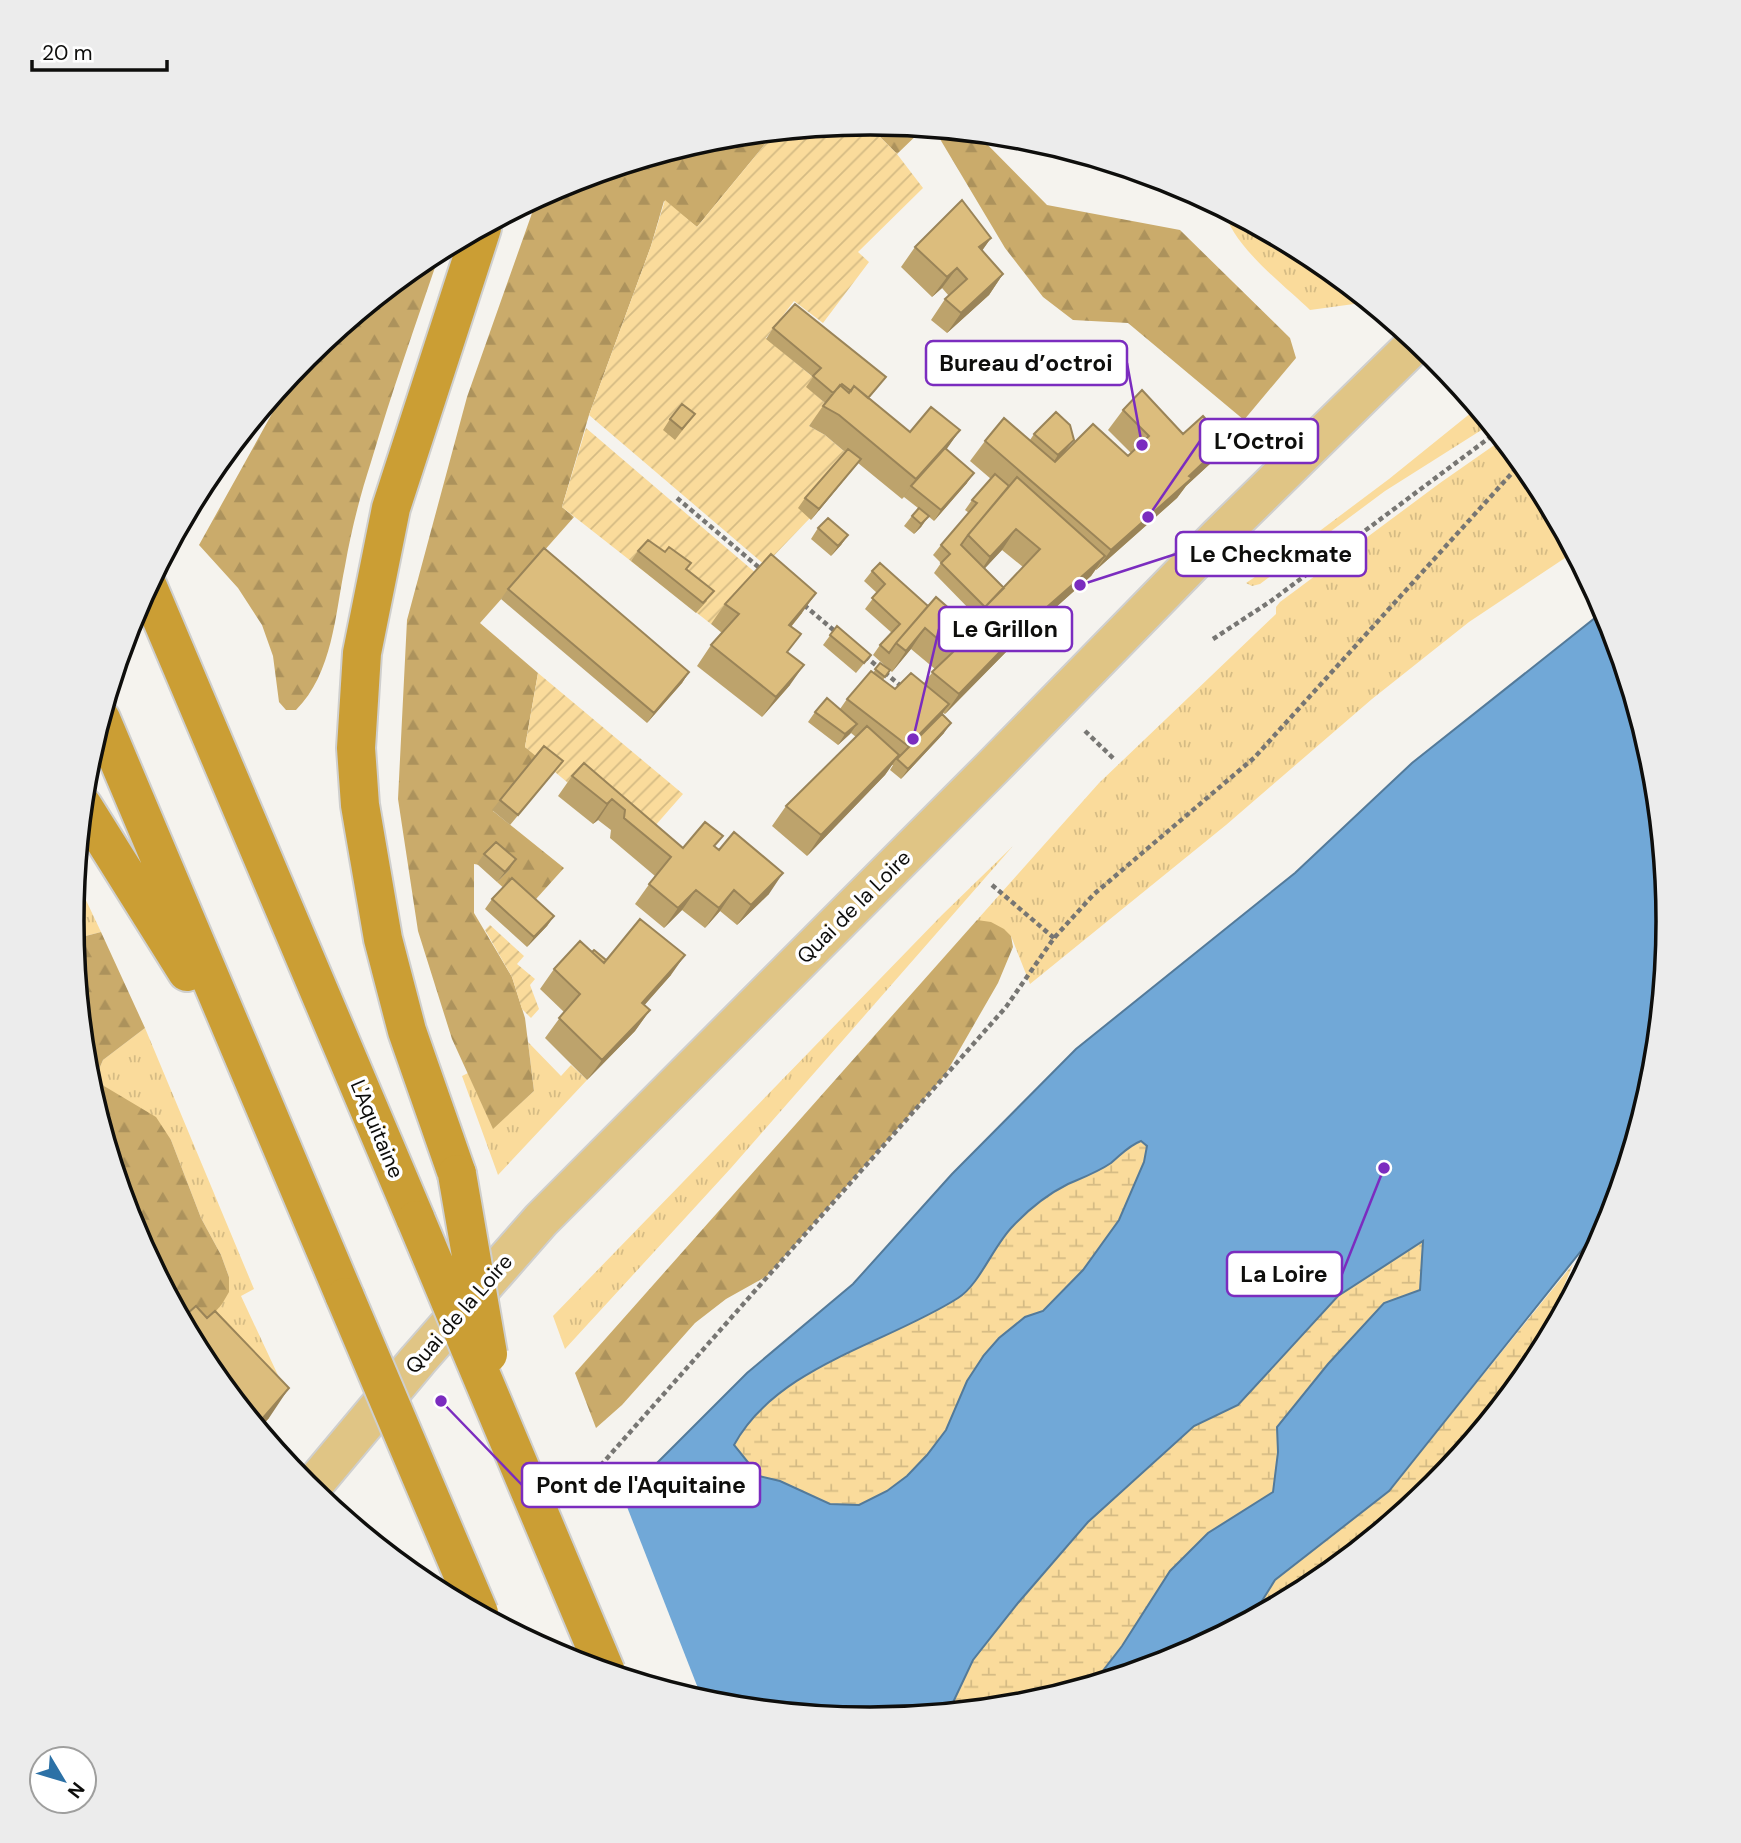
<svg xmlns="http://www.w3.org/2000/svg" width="1741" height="1843" font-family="'DM Sans',sans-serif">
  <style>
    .grass { fill: url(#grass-tufts) }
    .forest { fill: url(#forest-firs) }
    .wetland { fill: url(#wetland-marsh) }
    .garden { fill: url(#garden-furrows) }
    .water { fill: #71a8d7; stroke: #537a9a; stroke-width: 2; fill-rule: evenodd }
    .pier { fill: #f5f3ee }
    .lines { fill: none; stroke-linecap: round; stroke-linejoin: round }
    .major-casing { stroke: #cfcfce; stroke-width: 42 }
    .highway-casing { stroke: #cfcfce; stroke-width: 42 }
    .path { stroke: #777673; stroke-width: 4.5; stroke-dasharray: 5 3.5; stroke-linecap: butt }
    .major { stroke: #e0c585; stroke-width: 38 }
    .highway { stroke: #cb9e34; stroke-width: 38 }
    .highway-bridge-casing { stroke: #cfcfce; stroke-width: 42; stroke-linecap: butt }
    .highway-bridge { stroke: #cb9e34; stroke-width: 38 }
    .wall { fill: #bda36c; fill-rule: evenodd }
    .shaded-wall { fill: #9a8458 }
    .building { fill: #dcbd7d; stroke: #9a8458; stroke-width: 2 }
    .labels { text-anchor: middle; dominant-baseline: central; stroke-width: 7; stroke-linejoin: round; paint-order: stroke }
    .street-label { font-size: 21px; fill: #0e0e0c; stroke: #fff }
    .rim { fill: none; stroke: #0e0e0c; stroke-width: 3.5 }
    .leader { fill: none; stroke: #7b2cbf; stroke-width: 2.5 }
    .callout-dot { fill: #7b2cbf; stroke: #fff; stroke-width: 2.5 }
    .callout { fill: #fff; stroke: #7b2cbf; stroke-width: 2.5 }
    .callout-label { font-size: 23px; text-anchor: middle; font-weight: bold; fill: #0e0e0c }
  </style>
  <defs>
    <pattern id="grass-tufts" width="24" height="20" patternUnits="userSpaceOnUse" patternTransform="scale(1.75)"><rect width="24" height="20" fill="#fadb9b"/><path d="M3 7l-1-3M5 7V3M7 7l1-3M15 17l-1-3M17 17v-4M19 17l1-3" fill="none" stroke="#d5bb84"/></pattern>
    <pattern id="forest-firs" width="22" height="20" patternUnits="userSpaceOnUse" patternTransform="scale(1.75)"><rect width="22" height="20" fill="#caab6b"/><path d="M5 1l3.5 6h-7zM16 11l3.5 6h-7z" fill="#ac925c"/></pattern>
    <pattern id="wetland-marsh" width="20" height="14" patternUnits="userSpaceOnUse" patternTransform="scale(1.75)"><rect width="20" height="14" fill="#fadb9b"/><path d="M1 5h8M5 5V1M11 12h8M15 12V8" fill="none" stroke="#d5bb84"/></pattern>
    <pattern id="garden-furrows" width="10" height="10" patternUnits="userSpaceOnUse" patternTransform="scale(1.75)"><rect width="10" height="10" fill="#fadb9b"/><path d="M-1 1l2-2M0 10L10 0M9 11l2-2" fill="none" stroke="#d5bb84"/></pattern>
  </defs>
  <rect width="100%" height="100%" fill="#f5f3ee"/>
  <path class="grass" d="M1224,209L1315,258L1362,296L1354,304L1310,310C1284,285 1231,245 1224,209Z
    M1477,408L1491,424L1385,491L1260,584L1252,586L1246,583L1289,554L1389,479Z
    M1503,439L1535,478L1574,552L1469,622L1372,699L1226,825L1030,984L1011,936L977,920L1099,783L1276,614V607L1280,602L1440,483Z
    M1013,846L731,1168L565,1349L553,1316L942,915Z
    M76,879L101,932L78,938C65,925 74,896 76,879Z
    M145,1028L254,1289L241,1296L283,1386L210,1320L229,1277L221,1255L201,1218L171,1140L104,1086L97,1074L103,1060Z
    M528,1042L561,1076L571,1065L587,1080L498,1175L462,1076L468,1073L493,1128L534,1091Z"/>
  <path class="forest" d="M866,123H871L924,128L897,154Z
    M934,129L976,133L1047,205L1180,230L1290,338L1296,358L1244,420L1128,323L1073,320L1043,297L1005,248Z
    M775,132L697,227L664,201L651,246L589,415L562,507L574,517L480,623L538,673L525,747L537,756L493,811L564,868L527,909L497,882L509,870L474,864V913L512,977L525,1018L534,1091L493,1129L452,1039L418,931L398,799L407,620L467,397L537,199L565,183L715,138Z
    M441,250C417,320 392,391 371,462C360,496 351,531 345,566C335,614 333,673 296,710H286L279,702L273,656L262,625L238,588L199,545L274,410L288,378L306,356L427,257Z
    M977,920L991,922L1004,929L1011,936L1013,947L998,983L945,1075L767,1276L726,1299L695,1323L622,1405L596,1428L575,1373Z
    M101,932L145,1028L103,1060L97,1074L104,1086L156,1117L171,1140L201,1218L221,1255L229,1277V1292L222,1304L192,1339L132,1227L87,1077L73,933L78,938Z"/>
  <path class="wetland" d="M1141,1141L1147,1146L1144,1162L1119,1220L1083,1270L1043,1311L1025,1317L999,1338L984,1355L967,1381L946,1430L927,1455L907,1476L887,1491L859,1505L830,1504L780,1481L759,1476L734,1445C777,1366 886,1344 958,1298C980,1284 993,1246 1013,1226C1028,1210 1048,1194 1068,1184C1083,1178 1098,1172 1111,1162C1122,1154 1128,1146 1141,1141Z
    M1424,1241L1420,1290L1384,1303L1328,1364L1277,1427L1278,1452L1273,1492L1208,1533L1092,1685L1026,1705L948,1713L973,1660L1018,1603L1088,1522L1194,1426L1238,1405L1338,1296Z
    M1573,1264L1528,1373L1435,1487L1314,1586L1250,1620L1275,1580L1389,1491Z"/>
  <path class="garden" d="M866,123L897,154L923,188L858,252L869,262L823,323L794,301L766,338L814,378L807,387L826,404L809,426L825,435L846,453L810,518L765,565L589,415L651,246L665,200L697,227L775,132Z
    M586,428L757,574L711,624L562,507Z
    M538,673L683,794L640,843L525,747Z
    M490,925L524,956L517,964L535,979L530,985L539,1009L531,1018L522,1009L512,977L485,930Z"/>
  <path class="water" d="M1605,610L1654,766L1669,922L1654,1078L1613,1211L1389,1491L1275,1580L1250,1620L1176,1660L1092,1685L1122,1646L1170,1571L1208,1533L1273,1492L1278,1452L1277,1427L1328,1364L1384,1303L1420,1290L1423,1241L1338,1296L1238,1405L1194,1426L1088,1522L1018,1603L973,1660L948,1713L870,1720L714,1705L564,1659L510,1630L633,1487L747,1373L853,1284L952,1174L1076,1049L1295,873L1412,763ZM1141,1141L1147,1146L1144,1162L1119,1220L1083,1270L1043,1311L1025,1317L999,1338L984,1355L967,1381L946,1430L927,1455L907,1476L887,1491L859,1505L830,1504L780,1481L759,1476L734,1445C777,1366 886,1344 958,1298C980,1284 993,1246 1013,1226C1028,1210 1048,1194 1068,1184C1082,1178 1098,1172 1111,1163C1122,1154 1128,1146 1141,1141Z"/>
  <path class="pier" d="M622,1494L703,1701L564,1659L507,1629Z"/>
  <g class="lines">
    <defs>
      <path id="major" d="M310,1489L418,1360L541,1220L992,768L1218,537L1417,342"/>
      <path id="highway" d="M148,587L416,1220
        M101,719L345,1297
        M83,806L187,972
        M457,1174L407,1031L383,939L360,805L356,748L362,653L391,508L482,228"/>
    </defs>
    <use href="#major" class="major-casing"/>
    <use href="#highway" class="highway-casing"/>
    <path class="path" d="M677,498L762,570
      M804,605L837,633
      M1213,639L1271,601L1497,432
      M865,656L902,687
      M1085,731L1114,759
      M992,885L1054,938
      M578,1491L1006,1007L1054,938L1094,894L1254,758L1522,462"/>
    <use href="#major" class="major"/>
    <use href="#highway" class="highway"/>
    <defs>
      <path id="highway-bridge" d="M457,1174L488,1354
        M416,1220L606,1672
        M345,1297L479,1613"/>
    </defs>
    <use href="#highway-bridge" class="highway-bridge-casing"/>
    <use href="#highway-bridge" class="highway-bridge"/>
  </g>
  <path class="wall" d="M1130,170L1152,176L1143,184Z
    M991,238L982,250L1003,274L989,295L947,333L931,320L945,299L949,296L942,288L932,297L901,267L915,247Z
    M773,328L886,377L869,398L910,432L960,430L946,449L967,483L934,521L928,516L921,527L914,534L904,526L918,508L904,497L902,499L858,463L811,520L798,508L805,498L845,452L825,435L809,426L825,403L806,387L813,377L766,339Z
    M1123,410L1183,434L1212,462L1186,486L1177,498L1096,570V569L1091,576L1008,650L945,714L943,713L944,733L901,779L890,770L893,765H892L885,775L807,856L772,826L786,806L856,737L851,733L838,745L808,722L815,712L840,709L847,699L873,673L880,663L890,670L883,680L895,689L924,683L935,669L911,649L892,672L873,655L880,645L892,633L865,609L877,593L864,581L872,571L928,606L968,625L976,616L934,573L941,563L933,555L941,545L969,513L965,510L972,500L991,479L970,461L985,441L1030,440L1034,434L1066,450L1055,462L1128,456L1131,453L1108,430ZM1002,550L1023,567L1004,588L984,568Z
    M695,414L675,440L663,430L670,419Z
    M818,528L848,535L841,545L831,556L811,539Z
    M638,551L686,569L707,601L696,613L631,561Z
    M508,589L689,672L682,683L647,723L501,599Z
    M725,604L802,613L791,627L788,653L790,685L762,717L697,666L711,645L722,633L711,624Z
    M837,626L871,655L856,673L823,645Z
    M584,763L683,848L715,847L769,894L737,925L720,911L705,928L682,910L664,928L635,904L655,876L610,838L611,830L598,820L593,824L558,796L572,776Z
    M555,771L510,825L492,810L500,800Z
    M484,854L509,870L497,882L477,864Z
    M492,899L554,916L547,926L527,947L485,909Z
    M592,952L606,960L671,975L644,1005L650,1010L635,1031L587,1080L545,1038L564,1012L540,989L554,969Z
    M176,1308L269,1418L259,1429L206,1365Z"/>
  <path class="shaded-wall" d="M991,238L977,258L979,247Z
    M957,268L942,288L932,297L947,277Z
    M1003,274L989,295L947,333L961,313Z
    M960,430L946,450L911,486L902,499L916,479Z
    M1074,440L1066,450L1051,466L1058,455Z
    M1226,441L1212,462L1186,486L1177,498L1096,570L1111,550Z
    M861,459L853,469L811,520L819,509Z
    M974,473L967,483L934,521L941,510Z
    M929,516L921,527L914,534L921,524Z
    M1016,529L1002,550L976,578L990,557Z
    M848,535L841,545L831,556L838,546Z
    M1105,556L1091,576L1008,650L945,714L959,694L1022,629Z
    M816,593L802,613L775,646L789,625Z
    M925,628L911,649L892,672L906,651Z
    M804,665L790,685L762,717L776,697Z
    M689,672L682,683L647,723L654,713Z
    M949,704L935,724L898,760L908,746Z
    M951,723L944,733L901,779L908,769Z
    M857,724L850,734L838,745L845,734Z
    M899,755L885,775L807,856L821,835Z
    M612,799L598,820L593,824L607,804Z
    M516,859L509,870L497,882L505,872Z
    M783,873L769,894L737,925L751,905Z
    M696,890L682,910L664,928L678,908Z
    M734,890L720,911L705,928L719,908Z
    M554,916L547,926L527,947L534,937Z
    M685,955L671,975L628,1024L642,1003Z
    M650,1010L635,1031L587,1080L602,1060Z
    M289,1388L269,1418L259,1429L256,1426Z"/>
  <path class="building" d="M962,200L991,238L979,247L1003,274L961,313L945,299L967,279L957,268L947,277L915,247Z
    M795,304L886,377L868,398L854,386L851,391L842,384L833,393L813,376L821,368L773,328Z
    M840,385L849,393L854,386L910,432L931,407L960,430L916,479L839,415L823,406Z
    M1142,390L1183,434L1203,416L1226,441L1189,476L1192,478L1111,550L985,441L1004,418L1055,462L1093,424L1128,456L1149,436L1123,410Z
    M682,404L695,414L682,429L670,419Z
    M1056,412L1070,425L1074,440L1058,455L1034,434Z
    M945,448L974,473L941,510L911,486Z
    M848,449L861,459L819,509L805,498Z
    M995,474L1009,486L968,535L961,545L1004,588L985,607L941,563L950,554L941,545L977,503L972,500Z
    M1017,477L1105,556L1022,629L959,694L932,672L953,652L925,628L906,651L896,643L936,597L968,625L1040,549L1016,529L990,557L968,535Z
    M919,508L929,516L921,524L912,516Z
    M828,518L848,535L838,546L818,528Z
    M648,540L665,552L669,547L691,563L686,569L714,591L703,603L638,551Z
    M544,548L689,672L654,713L508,589Z
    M771,554L816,593L789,625L801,634L787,652L804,665L776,697L711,645L739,614L725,604Z
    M880,563L928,606L896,643L889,653L880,645L900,624L872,598L885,584L872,571Z
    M837,626L871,655L864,663L830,635Z
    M880,663L890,670L885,677L875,669Z
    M871,671L895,689L911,673L949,704L908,746L847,699Z
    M827,698L857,724L845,734L815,712Z
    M942,714L951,723L908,769L897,759Z
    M867,726L899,755L821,835L786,806Z
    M544,746L563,761L518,815L500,800Z
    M584,763L683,848L705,822L723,836L714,846L719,850L734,832L783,873L751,905L734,890L719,908L696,890L678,908L649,884L671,857L624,818L625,810L612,799L607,804L572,776Z
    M496,842L516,859L505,872L484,854Z
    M512,878L554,916L534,937L492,899Z
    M640,919L685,955L642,1003L650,1010L602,1060L559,1018L580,994L554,969L580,941L604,963Z
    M594,950L606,960L604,963L592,952Z
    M178,1306L187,1314L196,1306L207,1318L215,1311L289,1388L256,1426L208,1367L210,1365L200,1354L176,1308Z"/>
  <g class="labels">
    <g class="street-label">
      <text transform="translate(854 907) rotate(-45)">Quai de la Loire</text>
      <text transform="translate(377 1129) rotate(67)">L'Aquitaine</text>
      <text transform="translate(459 1314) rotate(-49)">Quai de la Loire</text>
    </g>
  </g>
  <path d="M0 0H1741V1843H0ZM84 921a786 786 0 1 1 1572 0a786 786 0 1 1-1572 0Z" fill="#ececec" fill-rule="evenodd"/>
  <path class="rim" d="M84 921a786 786 0 1 1 1572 0a786 786 0 1 1-1572 0Z"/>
  <path class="leader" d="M1142 445L1127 363M1148 517L1200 441M1080 585L1176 554M913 739L939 629M1384 1168L1342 1274M441 1401L522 1485"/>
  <g class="callout-dot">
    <circle cx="1142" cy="445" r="7"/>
    <circle cx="1148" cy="517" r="7"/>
    <circle cx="1080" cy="585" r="7"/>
    <circle cx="913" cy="739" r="7"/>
    <circle cx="1384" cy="1168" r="7"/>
    <circle cx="441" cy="1401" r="7"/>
  </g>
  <g class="callout">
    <rect x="926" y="341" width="201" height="44" rx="7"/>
    <rect x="1200" y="419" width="118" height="44" rx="7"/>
    <rect x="1176" y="532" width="190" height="44" rx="7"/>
    <rect x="939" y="607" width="133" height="44" rx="7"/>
    <rect x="1227" y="1252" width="115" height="44" rx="7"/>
    <rect x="522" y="1463" width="238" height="44" rx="7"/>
  </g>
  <g class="callout-label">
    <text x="1026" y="371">Bureau d’octroi</text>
    <text x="1259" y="449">L’Octroi</text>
    <text x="1271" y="562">Le Checkmate</text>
    <text x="1005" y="637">Le Grillon</text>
    <text x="1284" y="1282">La Loire</text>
    <text x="641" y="1493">Pont de l'Aquitaine</text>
  </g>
  <g transform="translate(63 1780) rotate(128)"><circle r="33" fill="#ffffff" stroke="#9f9f9e" stroke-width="2"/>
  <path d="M0-5L12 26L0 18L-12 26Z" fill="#2c71a6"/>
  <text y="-10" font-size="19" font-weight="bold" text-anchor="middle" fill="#0e0e0c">N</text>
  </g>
  <path d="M32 60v10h135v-10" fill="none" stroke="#0e0e0c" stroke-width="3.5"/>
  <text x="42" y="60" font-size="21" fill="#0e0e0c" stroke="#ffffff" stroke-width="5" paint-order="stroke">20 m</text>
</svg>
